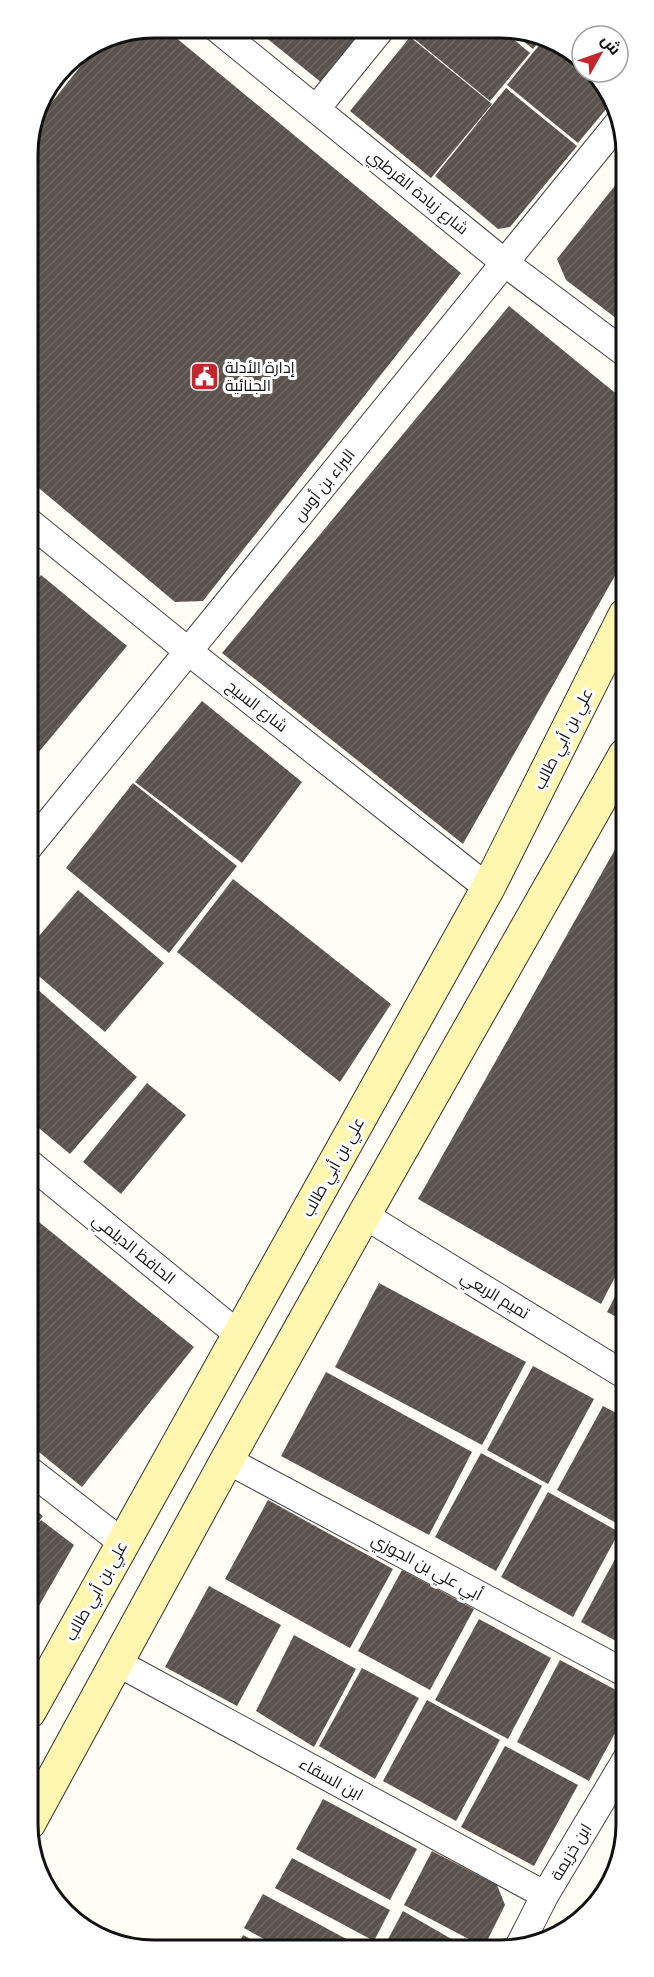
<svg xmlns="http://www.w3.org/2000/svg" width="654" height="1977" font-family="'Roboto Serif',Cairo,serif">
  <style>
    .building { fill: url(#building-hatch) }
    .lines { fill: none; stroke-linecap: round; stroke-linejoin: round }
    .street-casing { stroke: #444; stroke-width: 29 }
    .secondary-casing { stroke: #333; stroke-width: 35 }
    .street { stroke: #fff; stroke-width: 27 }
    .secondary { stroke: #fff6b0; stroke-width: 33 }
    .labels { text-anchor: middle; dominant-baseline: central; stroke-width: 6; stroke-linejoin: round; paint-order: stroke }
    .street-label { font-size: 16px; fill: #111; stroke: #fff }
    .poi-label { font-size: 16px; fill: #111; stroke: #fff; text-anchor: start }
    .rim { fill: none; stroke: #111; stroke-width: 3 }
  </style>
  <defs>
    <pattern id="building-hatch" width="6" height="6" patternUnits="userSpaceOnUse" patternTransform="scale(1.5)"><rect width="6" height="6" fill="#5a524d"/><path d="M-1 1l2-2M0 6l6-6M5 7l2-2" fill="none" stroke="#6d6662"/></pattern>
  </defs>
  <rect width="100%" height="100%" fill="#fffdf5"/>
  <path class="building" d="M153,27H163L461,273L203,601L175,602L28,479L27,145L32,127L104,37Z
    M262,28H365L322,83L259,32Z
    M409,29H501L530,53L490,101L406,32Z
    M508,29H526L542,38L533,49Z
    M410,37L492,104L431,178L350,111Z
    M544,39L582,60V72H594L611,103L578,143L507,85Z
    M506,88L577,146L510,227L498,229L435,176Z
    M617,183L625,189V325L566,280L557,259Z
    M509,306L625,401V558L463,844L222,653Z
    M41,575L127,646L28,765V591Z
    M202,701L302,782L242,863L135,782Z
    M133,783L237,866L169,953L66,868Z
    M626,830V1256L601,1304L418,1199Z
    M233,879L391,1004L340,1082L177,952Z
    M78,890L164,963L105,1032L28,967V949Z
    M28,981L137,1077L70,1154L28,1119Z
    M147,1083L186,1115L121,1194L83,1162Z
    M29,1214L194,1347L82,1487L29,1444Z
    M626,1275V1322L607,1312Z
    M379,1283L526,1362L482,1445L335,1367Z
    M533,1366L594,1399L548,1484L487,1450Z
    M326,1372L472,1452L429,1535L281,1456Z
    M603,1406L626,1418V1508L618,1524L557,1490Z
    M481,1453L542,1486L496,1571L435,1537Z
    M548,1492L619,1532L573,1617L501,1577Z
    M268,1500L393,1569L350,1648L225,1579Z
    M29,1505L43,1516L29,1534Z
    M41,1520L74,1545L29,1623V1536Z
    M626,1539L627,1647L581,1622Z
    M402,1570L474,1609L430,1690L358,1651Z
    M209,1586L281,1625L237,1706L165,1667Z
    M479,1619L551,1658L508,1739L435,1700Z
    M294,1635L356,1669L314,1747L256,1711Z
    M560,1660L627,1696V1711L589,1781L517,1742Z
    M362,1668L419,1698L375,1779L319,1746Z
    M427,1700L500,1740L456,1821L383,1781Z
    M505,1746L578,1785L534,1866L461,1827Z
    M323,1799L417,1849L390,1900L296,1849Z
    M432,1851L497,1885L505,1905L484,1947L404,1905Z
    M292,1858L390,1910L374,1941L275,1888Z
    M263,1894L363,1948H280L244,1928Z
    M403,1911L467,1948H395L386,1943Z
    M243,1935L266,1948H237Z"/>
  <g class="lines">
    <defs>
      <path id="street" d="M215,27L505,263L625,353
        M316,109L381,29
        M28,521L188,651L488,888
        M28,848L620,121
        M29,1163L239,1335
        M364,1215L626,1376
        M227,1460L627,1674
        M29,1470L123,1543
        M118,1663L545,1895
        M518,1948L545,1895L627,1758"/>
      <path id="secondary" d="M29,1712L488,888L625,615
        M29,1823L227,1460L364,1215L625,755"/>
    </defs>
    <use href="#street" class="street-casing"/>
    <use href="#secondary" class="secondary-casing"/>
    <use href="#street" class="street"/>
    <use href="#secondary" class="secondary"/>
  </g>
  <defs>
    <symbol id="civic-square" viewBox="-11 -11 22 22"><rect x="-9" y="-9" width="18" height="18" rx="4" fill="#c4262e" stroke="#fff"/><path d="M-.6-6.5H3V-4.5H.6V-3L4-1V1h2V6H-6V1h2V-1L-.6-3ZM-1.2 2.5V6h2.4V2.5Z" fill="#fff"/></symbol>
  </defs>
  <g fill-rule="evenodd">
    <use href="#civic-square" x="188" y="360" width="33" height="33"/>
  </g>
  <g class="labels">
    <g class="street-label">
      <text transform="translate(418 192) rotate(39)">شارع زيادة القرطبي</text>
      <text transform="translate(324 485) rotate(-51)">البراء بن أوس</text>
      <text transform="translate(257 706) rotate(38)">شارع السيح</text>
      <text transform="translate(563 739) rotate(-63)">علي بن أبي طالب</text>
      <text transform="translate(333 1167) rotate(-61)">علي بن أبي طالب</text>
      <text transform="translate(134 1249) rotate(39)">الحافظ الديلمي</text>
      <text transform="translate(495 1295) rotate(31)">تميم الربعي</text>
      <text transform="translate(427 1567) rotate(28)">أبي علي بن الجوزي</text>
      <text transform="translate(96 1591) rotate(-61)">علي بن أبي طالب</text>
      <text transform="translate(331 1779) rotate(29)">ابن السقاء</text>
      <text transform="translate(571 1852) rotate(-59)">ابن خزيمة</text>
    </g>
    <g class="poi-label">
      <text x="225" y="367">إدارة الأدلة<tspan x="225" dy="18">الجنائية</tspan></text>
    </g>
  </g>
  <path d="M0 0H654V1977H0ZM154 38H500A116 116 0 0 1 616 154V1824A116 116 0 0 1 500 1940H154A116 116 0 0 1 38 1824V154A116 116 0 0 1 154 38Z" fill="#fff" fill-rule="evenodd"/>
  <path class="rim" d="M154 38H500A116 116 0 0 1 616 154V1824A116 116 0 0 1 500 1940H154A116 116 0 0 1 38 1824V154A116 116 0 0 1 154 38Z"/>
  <g transform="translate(600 54) rotate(50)"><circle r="28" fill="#ffffff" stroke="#a0a0a0" stroke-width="1.5"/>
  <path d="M0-4.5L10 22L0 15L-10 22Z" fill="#c4262e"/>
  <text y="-9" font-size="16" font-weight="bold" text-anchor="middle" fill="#111111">ش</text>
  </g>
</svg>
